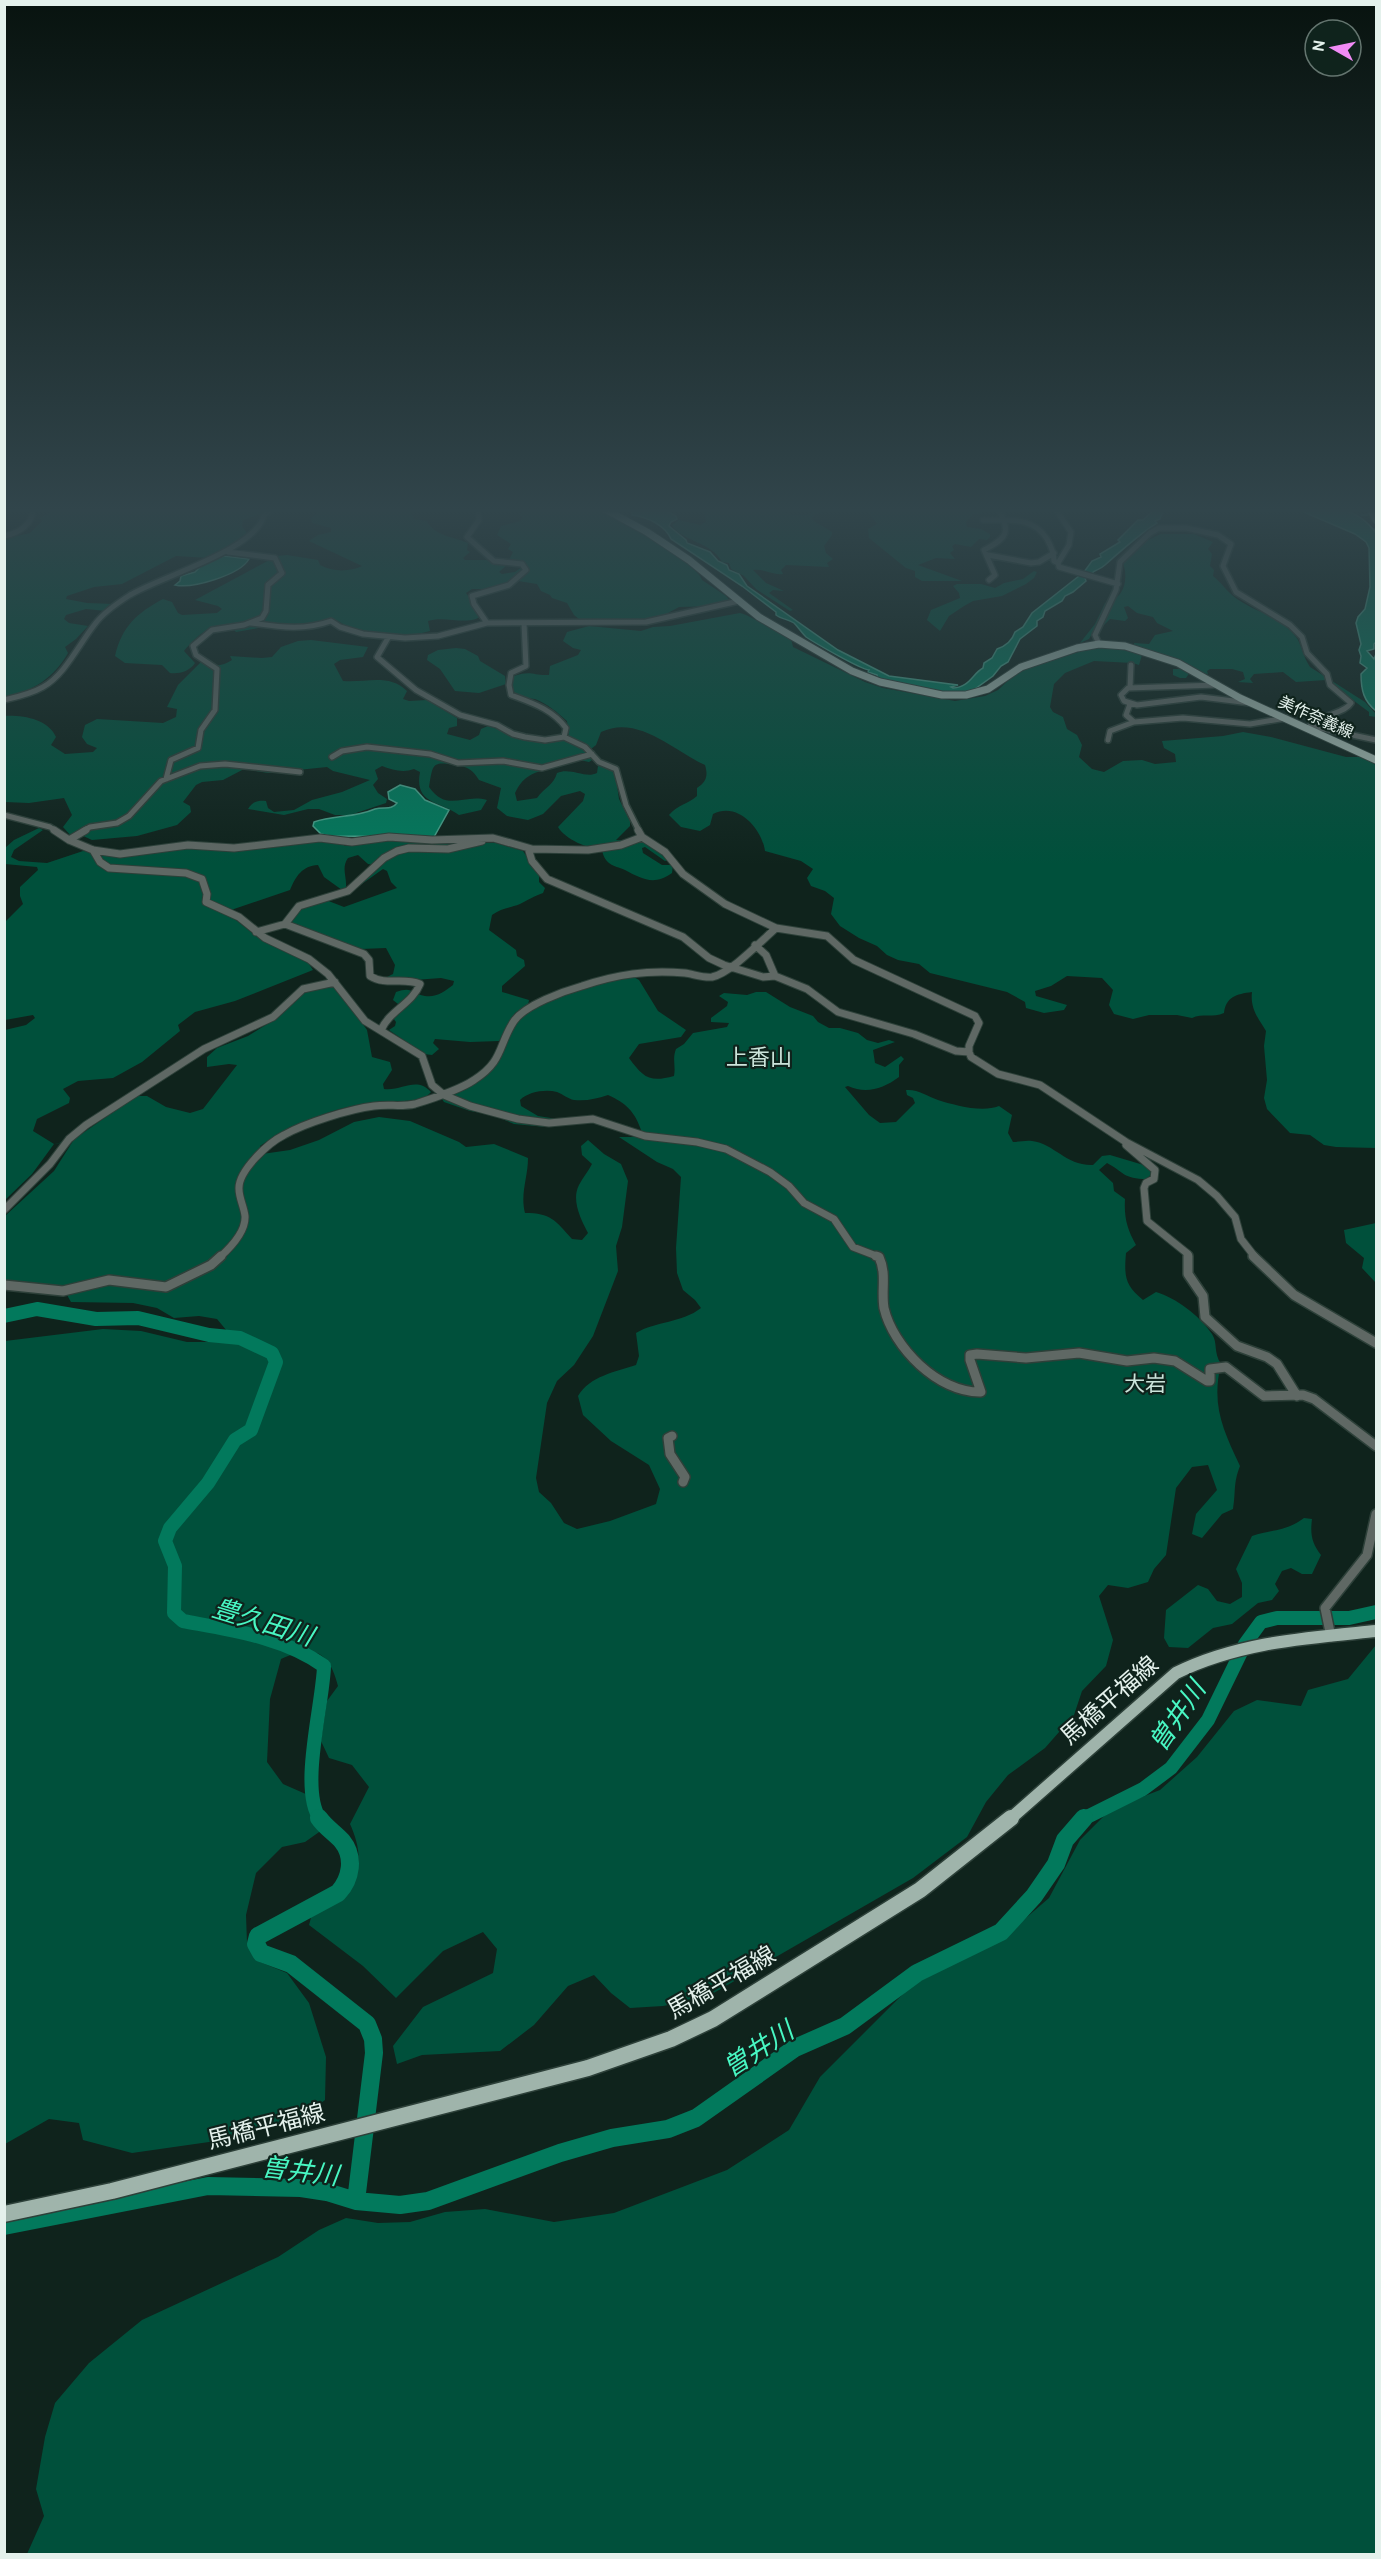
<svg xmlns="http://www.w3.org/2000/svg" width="1381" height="2559" font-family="Cabin,'Noto Sans JP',sans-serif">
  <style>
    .forest { fill: #00503b }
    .water { fill: #02795c; stroke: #469d87; stroke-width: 1.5 }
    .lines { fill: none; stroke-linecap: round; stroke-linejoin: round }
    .stream { stroke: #469d87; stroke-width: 1.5 }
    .river-far1 { stroke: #02795c; stroke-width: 14 }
    .river { stroke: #02795c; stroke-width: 18 }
    .minor-far2-casing { stroke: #2d4039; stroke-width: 8 }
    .minor-far1-casing { stroke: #2d4039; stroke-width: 9 }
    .minor-casing { stroke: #2d4039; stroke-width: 12 }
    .major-far2-casing { stroke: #2d4039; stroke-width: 9 }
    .major-far1-casing { stroke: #2d4039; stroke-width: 15 }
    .major-casing { stroke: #2d4039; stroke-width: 19 }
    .minor-far2 { stroke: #5f6864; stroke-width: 5 }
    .minor-far1 { stroke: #5f6864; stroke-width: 7 }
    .minor { stroke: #5f6864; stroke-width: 9 }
    .major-far2 { stroke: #9fb4ab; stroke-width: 7 }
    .major-far1 { stroke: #9fb4ab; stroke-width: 12 }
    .major { stroke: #9fb4ab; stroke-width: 16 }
    .labels { text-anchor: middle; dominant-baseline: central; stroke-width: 4.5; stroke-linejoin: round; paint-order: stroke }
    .far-street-label { font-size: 16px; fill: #e4f1ec; stroke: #0f231c }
    .neighbourhood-label { font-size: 21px; fill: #cbe4da; stroke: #0f231c }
    .quarter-label { font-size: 22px; fill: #cbe4da; stroke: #0f231c }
    .near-street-label { font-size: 24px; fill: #e4f1ec; stroke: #0f231c }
    .near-water-label { font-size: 26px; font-style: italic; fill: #48f7c3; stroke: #0f231c }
  </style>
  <rect width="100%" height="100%" fill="#0f231c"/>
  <path class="forest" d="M54,507H262L260,514L243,520L242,526L247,533L238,543L209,558L176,556L122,584L94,587L67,596L66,599L87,603L114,604L106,611L86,609L66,615L64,619L69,623L88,626L76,639L65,647L68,653C54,678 33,691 5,697L4,539L30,533L42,521L40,518L51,512Z
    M322,507H425L410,510L414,519L427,521C434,536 455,537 468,543L467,550L470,552L463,558L465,560H489L508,564L499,572L502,574L515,572L522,567L509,560L513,552L508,549L511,544L497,535L501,526L520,521L523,517L519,514L522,511L534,510L539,507C556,507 578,503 595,507C613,511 700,566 702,580L726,596L731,602L715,606L679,607L657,619H579L574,615L567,603L552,598L550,595L541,591L537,584L512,580L493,589H472L466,593L482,615C470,627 445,615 428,621L430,631C407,638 377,637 354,629C346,627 339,620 332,619C326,618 320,621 315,625L264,627L236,632C219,613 195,638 184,651L195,663C189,672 179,674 170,673L162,665L125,663L115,656C122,626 137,613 163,599L172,602L178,613L182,615L217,613L222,609L218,606L195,600L277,556L287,555L318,560L320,565C332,572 350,572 362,566L309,541L318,535L331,532V528L312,523L311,519Z
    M690,507H786L780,511L792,515H807L818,507H982L984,510L982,513L973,514L966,522L967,527L981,529L990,534V537L987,540L979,539L971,547L955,544L952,546L954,550L950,553L955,559L936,558L918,565L962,581H922L915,577V571L906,568L869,538L868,529L877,524L868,511L848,507L815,514L812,518L814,521L832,532V535L824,546L826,553L833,559L827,563L829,567L786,565L781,570L783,574C774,576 764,568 753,570L766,583L784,591L773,590L769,593L793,610L790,611L756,589L744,576L731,569L729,563L722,562C711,541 684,543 672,525L679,520L700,525L706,522L705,513Z
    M1161,534H1194L1213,542L1208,549L1212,554L1210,566L1214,570L1213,576C1222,583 1228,593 1237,599C1257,613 1280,616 1296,637C1301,643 1303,657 1310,667L1365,702L1376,714V717L1369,716V712L1326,680L1296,682L1283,672L1254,674L1250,679L1253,683L1238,682L1245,679L1243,672L1232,669H1210L1207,671L1208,674L1190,672L1186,678H1180L1173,675V669H1185L1168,657L1134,645V643L1149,644L1155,635L1173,631L1157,623L1153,617L1137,613L1128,606L1124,607L1128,618L1125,621L1110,619L1101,628L1094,630L1089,639L1080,643L1095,624L1105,603C1120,599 1127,588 1125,571C1125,570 1123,564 1124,562C1125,553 1152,537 1161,534Z
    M1034,571L1037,572L1034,578L1026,584L1002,596L973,601L964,606L949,616L940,631L927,620L931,610L960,598L959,593L953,586L957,584H981L995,588L1004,583L1023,579Z
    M740,613C748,614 779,634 791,639L793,647L865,682L883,688L955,701L985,696L998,690L1014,675L1031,667L1088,649L1108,647L1127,650L1142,655L1139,665L1133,663L1094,661L1065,673L1054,684L1050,707L1053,712L1063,717L1067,729L1077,735L1082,745L1079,757L1092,769L1104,772L1123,761L1142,760L1155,764L1176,762L1175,754L1164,748L1162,741L1223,736L1243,732L1271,737L1346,757H1362L1376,765V1148L1336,1147L1324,1145L1310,1135L1290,1133L1267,1109L1264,1098L1267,1080L1264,1046L1266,1031C1258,1018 1250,1008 1252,992C1236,994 1226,997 1224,1013C1213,1018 1202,1013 1192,1018L1177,1015H1149L1133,1019L1114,1014L1109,1005L1113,990L1102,978L1067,976L1051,986L1035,991L1036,996L1067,1005L1064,1010L1044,1013L1026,1008L1025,1002L1007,992L930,973L919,964L898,960L887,955L877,946L859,938L840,926L831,914L834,898L825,891L811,886L807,878L813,869L801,861L765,851C762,829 738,801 713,814L710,825L700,831L681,827L669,815C677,805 688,804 697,796V788C707,782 708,775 705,765C674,751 638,714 601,732L596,745L591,749L569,737L567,721C558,713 548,704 535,699C529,698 521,698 516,694C511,689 513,682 514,676C532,670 533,676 549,675L550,666L578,655L581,650L573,648L563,641L567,632L589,626L641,631L653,627L670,626Z
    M311,640L368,647L363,657L340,660L334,664L343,681C366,683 389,673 407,691L403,699L409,701L427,700L457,718V726L449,728L447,734L470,740L479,735L481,729L488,726L523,737L564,739L588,750L587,756L592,760L589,762L575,759L547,766V769C530,774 523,777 515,793L517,801L537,798C544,788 554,785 557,773C571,767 585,779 597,773L598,766L609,768L615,772L619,799L630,821V826L616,840L646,842L666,856L668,860L665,861L645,847L642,848L643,853L662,865H673L672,873C654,886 642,879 625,870C613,865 605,865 602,850C587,848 566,840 558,827L583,801L585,794L580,791L561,796L543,814L528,820L507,816L497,808L501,788L479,780C472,769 468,767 456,765C432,761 433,763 429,787C447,813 464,793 487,800L481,810L459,815C439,801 414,804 420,772L414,769C403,773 393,770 382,766L375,770L378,779L373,785L378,793L387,799L386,803L350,815H335L319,809H308L284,815L248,809C252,802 258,800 266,801L268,808L274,812L294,810L312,800L342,792L370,780L333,771L327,767L268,773L244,769L223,780L202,782L196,785L183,802L190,806L191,812L177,825L137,836L92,840L81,835L71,836L63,827L72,815L64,798L29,803L5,802L4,716C23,715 48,719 56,737L51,745L65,754L93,752L97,748L87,744L82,737L85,725L97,719L163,723L176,717L177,709L167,707L178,685L202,661C212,667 222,667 232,660L230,656L262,658L272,657L281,647L298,641Z
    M456,648L465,649L478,656L480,661L505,676L506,684L479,693L455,691L440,669L427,660L428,655L438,650Z
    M39,828L43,830L14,850L11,857L19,861L47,863L83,851L109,854L143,855L190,847L227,850L316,839L340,842L345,846L397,839L419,843H496L523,851L539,875V882L545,888L543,893C534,896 528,900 520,904C510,908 501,908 492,915L489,930L516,950L517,956L524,960L525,966L502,986V992L529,1000L528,1005L515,1013L499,1041L470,1042L435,1039L433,1043L439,1049L432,1055L424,1054L389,1030L395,1026L396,1022L393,1018L398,1009V1004L393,1000L396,992C412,986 411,993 425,996C436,998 445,991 453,985L454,981L441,978L388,982L385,978L393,974L395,965L386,948L361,949L295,925L290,921L301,907L326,900L344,907L397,888L391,882L387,871L383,869L352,891L374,865L368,864L358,855L348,858C341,868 347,876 346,888L342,890L324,877L318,865C302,866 296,876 290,890L234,909L227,913L261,940L307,961L313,970L235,1001L195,1012L178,1025L180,1031L142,1062L113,1078L78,1081L63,1089L70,1098L69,1103L37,1119L33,1131L54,1144L73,1140L136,1096H147L166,1107L190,1113L203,1109L237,1065L229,1064L207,1067V1057L217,1048L248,1036L269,1023L308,990L331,985L337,987L367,1030L372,1057L390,1062L392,1070L383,1084L384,1089C403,1091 416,1076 431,1092L425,1098C409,1102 394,1101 378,1102C336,1106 294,1123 260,1146L262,1154L290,1150L319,1140L354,1122L379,1117L410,1121L459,1142L466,1147L494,1144L528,1158C528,1177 520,1194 525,1213C551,1213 555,1220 572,1239L582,1240L588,1233C581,1220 571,1200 579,1185C583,1177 588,1172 592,1164L582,1155L581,1146L588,1140L604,1154L621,1164L628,1181L622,1227L616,1246L618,1271L593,1336L574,1365L557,1381L547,1403L536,1478L539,1492L551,1503L564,1523L577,1529L610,1521L656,1504L660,1489L649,1465L611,1441L583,1415L578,1396C590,1376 615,1372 636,1365L639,1356L636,1333C656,1321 682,1323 701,1308L695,1300L683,1290L677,1273L676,1248L681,1177L673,1169L657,1162L619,1137H635L641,1130C635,1112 626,1103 608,1095C596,1099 587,1101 574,1100C568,1099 563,1094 557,1092C545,1089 528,1092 520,1100L521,1106L538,1116L557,1119L558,1125L546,1127L514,1124L493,1115L470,1111L444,1102L442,1099C454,1089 471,1088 484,1078C502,1064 505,1041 517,1023C533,1000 605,982 632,976L639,980L658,1011L686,1030L681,1037L639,1044L629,1058C643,1077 649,1083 674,1076C676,1066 672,1059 676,1049L684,1044L693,1033L727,1027L729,1023L711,1022V1018L727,1006L728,1002L719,996L724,993L747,995L756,992H766L790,1007L813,1016L818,1022L829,1028H840L858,1033L867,1040L878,1043L889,1040L895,1042L873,1050L875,1063L885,1067L901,1056L904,1059L899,1065V1077C883,1089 866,1094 848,1086L845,1087L869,1115L880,1123L896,1122L915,1103L913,1098L907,1095L906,1090C918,1089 927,1096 938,1100C954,1105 982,1113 999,1106L1012,1115L1008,1133L1013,1142C1019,1142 1026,1140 1032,1141C1055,1144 1066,1166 1093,1165L1102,1156L1110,1155L1147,1166L1152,1173L1147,1179C1123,1179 1124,1172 1107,1163L1099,1170L1113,1183L1114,1191L1125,1199C1124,1218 1127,1229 1136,1245L1126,1253C1124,1277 1125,1285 1143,1300L1156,1292C1176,1298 1199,1315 1212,1334C1218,1343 1213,1352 1221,1364C1211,1405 1223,1430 1240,1466C1233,1484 1236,1491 1233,1509L1222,1514L1202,1538L1192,1534L1196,1514L1217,1490L1208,1465L1192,1467L1176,1488L1166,1555L1154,1569L1148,1582L1128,1588L1108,1585L1099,1596L1113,1640L1106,1666L1082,1691L1074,1715L1045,1748L1008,1775L986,1802L967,1837L913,1878L705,1998L663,2006L630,2008L611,1993L594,1975L568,1986L534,2025L500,2051L422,2055L397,2064L393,2046L423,2007L493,1973L497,1949L483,1932L443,1951L396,1998L363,1966L309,1925L312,1914C322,1907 340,1900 348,1891C364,1870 360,1846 350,1824L369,1787L352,1765L329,1758L321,1741L327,1701L338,1686C329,1651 314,1644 281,1659L270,1699L267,1762L283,1784L308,1795L310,1815L322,1830L305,1842L282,1847L256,1873L246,1915L247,1943L260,1962L287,1973L309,2003L326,2057L325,2100L294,2123L216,2141L132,2153L83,2140L79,2123L49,2119L5,2144V1341L103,1329L141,1331L187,1342H214L227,1331L217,1319L199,1316L174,1318L157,1308L133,1303L71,1302L63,1288L5,1281V1216L54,1171L73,1141L54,1144L32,1174L5,1200V1030L26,1025L35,1018L33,1015L5,1020L4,933L6,921L23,904L20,896V887L38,870L37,867L5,864V848L14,840Z
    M1376,1223V1283L1362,1268L1364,1258L1346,1243L1344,1230Z
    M1304,1518L1312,1519C1310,1535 1312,1543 1321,1555L1312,1574H1302L1291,1568L1282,1571L1275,1584L1279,1591L1272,1600L1258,1603L1232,1624L1213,1628L1188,1648L1169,1647L1164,1638L1166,1610L1198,1585L1208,1589L1217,1601L1230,1604L1242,1597V1583L1236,1569L1252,1536C1273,1529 1285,1532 1304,1518Z
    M1376,1645V2554H24H27L44,2516L36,2489L45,2437L55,2403L89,2363L142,2320L278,2257L319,2230L346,2218L378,2223L410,2222L445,2212L485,2209L554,2222L614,2213L727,2170L789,2130L820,2077L911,1986L1012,1930L1049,1898L1080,1840L1111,1809L1160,1790L1197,1757L1234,1711L1257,1700L1301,1706L1308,1690L1348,1679Z"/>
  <path class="water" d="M632,507H660L676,516L677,519L671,522L669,526L686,540L687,543L710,552L718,561L727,565L729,570L739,574L747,586L838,650L889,676L958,685L951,687L953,688C970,687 972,674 983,668L984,663L992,658L997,649C1006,646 1012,641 1015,632L1023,627L1032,613L1084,572L1092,561L1101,557L1100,554L1120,542L1118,540L1138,520H1143L1157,507L1175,508L1163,511L1160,519L1155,521L1157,523C1138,535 1122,550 1105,565C1097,572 1093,569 1089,577L1085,578L1086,581L1073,592L1065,596L1062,601L1045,611L1043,617L1037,621V626L1020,639L1008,662L1001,666L993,676L972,691L947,693L877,678V675L868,672L869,670C860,669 815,643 806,637C802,633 798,627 794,623C788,619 781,619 776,615V612L742,586L671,539C665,525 647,517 632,515Z
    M1292,507C1325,507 1354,503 1376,533V642L1374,644V649L1367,651L1374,659L1376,654V711C1364,701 1361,691 1361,674L1367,668L1360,663L1361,656L1359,650L1361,644L1356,623L1358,617L1365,609L1370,587L1369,548L1366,542L1355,534Z
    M224,556L249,559C240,575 192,589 175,585L180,581L181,576L195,572L203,564Z
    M400,785L415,789L425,800L449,810L434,837L330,836L321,834L313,826L314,822C334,815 354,818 375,809C384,806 391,811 397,803L389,799L388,792Z"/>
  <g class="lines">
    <path class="stream" d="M1361,515H1371
      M1374,529L1376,532"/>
    <path class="river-far1" d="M4,1316L37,1309L96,1319L138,1318L209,1335L240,1338L272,1353L276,1362L251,1430L235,1440L208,1483L170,1528L165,1541L175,1566L174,1613L183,1621C231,1630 284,1637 324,1666C323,1704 299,1789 320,1819
      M1083,1819L1143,1789L1171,1768L1208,1720L1245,1644L1261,1622L1277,1618H1349L1376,1612"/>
    <path class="river" d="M319,1818C325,1827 335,1833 342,1841C355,1857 351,1879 338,1893L258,1936L256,1944L261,1953L291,1964L367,2024L373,2039L374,2053L356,2201
      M4,2226L208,2186L301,2188L327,2192L356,2201L400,2205L428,2201L560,2153L612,2138L668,2129L696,2118L795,2048L845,2026L917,1973L1001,1932L1034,1896L1056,1864L1065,1840L1084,1818"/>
    <defs>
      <path id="minor-far2" d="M478,507L479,520L467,537L494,561L522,564L526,570L509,585L472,596L474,604L487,623
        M1054,507L1071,532L1069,545L1058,563L1059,567L1118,584
        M983,520C1007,521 1032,515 1047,539C1051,546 1054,553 1054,561L1058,563
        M4,536C19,533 34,524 33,507
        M988,555L1031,563L1039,562L1054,553
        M989,580L995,575L984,550C1009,537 1010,532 998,507
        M251,623C280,627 303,631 331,621L340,627L363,634L405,638L438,636L487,623L646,622L739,601
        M388,638L377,657L416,690L460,715L497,725L513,734L525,737L545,740L564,737L566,728C552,709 532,703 511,695L509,685L511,673L526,666L524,623
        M1099,644L1095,635L1116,590L1120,562L1150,533L1159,528H1186L1218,535L1231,544L1223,566L1236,592L1290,625L1302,637L1307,653L1327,674L1330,685L1351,703C1344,714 1325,712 1314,726
        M1217,685L1128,688L1121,695L1124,701L1137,705L1201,697L1250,703
        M1130,688L1131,665
        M4,700C17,697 31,694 43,687C65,675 79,644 95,624C103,613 119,602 130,595C162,576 256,550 264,515L275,507
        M1130,704L1126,715L1134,722L1183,718L1250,724L1286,718
        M1310,726L1376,740
        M564,737L585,747L599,762L616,769L626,805L639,831
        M1108,740L1110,731L1134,722
        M332,757L342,751L367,747L430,754L458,763L503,761L542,768L592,754
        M166,779L171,760L198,748L201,730L215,710L217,669L196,655L193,646L212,630L244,625L262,618L266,611L268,585L282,573L275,558L228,552
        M4,815L50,827L56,831
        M83,831L90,827L117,823L129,816L161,781L200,766L225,764L300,772"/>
      <path id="minor-far1" d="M54,830L69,840L93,850L120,854L188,845L234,848L320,838L352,842L389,837L432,840L493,838L532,849L588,850L621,845L642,837
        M638,830L642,837L665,852L683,874L725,904L776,928L827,936L854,960L975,1016L979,1023L969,1046V1052
        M69,840L86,830
        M528,848L532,861L547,879L683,937L709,958L724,965L763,977L775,976L807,989L838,1012L914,1034L956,1051L969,1052L971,1057L998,1074L1040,1085L1126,1142L1198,1180L1217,1196L1235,1217L1241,1239L1255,1257
        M93,850L100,862L109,868L186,873L202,879L207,894L206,902L239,917L265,938L309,959L328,974L365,1021L422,1056L432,1085L444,1095L470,1106L518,1119L549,1123L593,1119L645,1136L697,1142L726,1149L770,1172L789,1186L804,1203L834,1219L853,1247L879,1257
        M285,924L364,954L369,960L370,976C386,986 403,977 420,984C412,1004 390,1010 381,1030
        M256,932L285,924L299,906L348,891L384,858L397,851L409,848L448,849L482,841
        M755,945L766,955L775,976
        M1126,1145L1155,1170L1154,1179L1146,1183L1144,1188L1147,1221L1188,1254V1257
        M4,1210L50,1164L69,1139L86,1125L204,1049L273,1017L303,989L335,982
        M220,1257C230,1248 246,1231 245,1216C244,1207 239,1198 239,1189C238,1171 268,1143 284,1135C305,1123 350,1109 374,1106C388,1104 402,1107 415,1104C431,1099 461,1089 474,1080C504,1061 498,1045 514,1021C525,1005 564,991 582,986C618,974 647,970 685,973C693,974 703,978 712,977C731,973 760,942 776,928"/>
      <path id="minor" d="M876,1256L879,1257C887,1274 881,1290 884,1308C893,1347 938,1393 981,1392L970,1360V1355L977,1354L1026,1358L1079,1353L1127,1361L1154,1358L1175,1361L1207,1381H1210V1369L1226,1367L1264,1396L1303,1395L1314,1399L1376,1446
        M1188,1256V1274L1203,1296L1205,1317L1237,1346L1267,1357L1277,1364L1297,1396
        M1253,1256L1294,1295L1376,1343
        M4,1285L63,1291L109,1280L166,1287L211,1265L221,1256
        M672,1436L668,1438L670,1454L685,1477L683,1482
        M1331,1637L1325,1608L1367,1555L1376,1514"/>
      <path id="major-far2" d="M601,507L647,532L689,560L759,617L852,671L880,682L942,695H966L988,689L1021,667L1077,648L1099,644L1125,646L1178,663L1240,698L1376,760
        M1369,507L1376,520"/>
      <path id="major-far1" d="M1010,1819L1176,1673C1239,1642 1307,1638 1376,1631"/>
      <path id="major" d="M4,2214L112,2191L588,2068L671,2039L713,2019L920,1890L1011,1818"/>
    </defs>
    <use href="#minor-far2" class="minor-far2-casing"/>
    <use href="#minor-far1" class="minor-far1-casing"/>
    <use href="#minor" class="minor-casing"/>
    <use href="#major-far2" class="major-far2-casing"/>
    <use href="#major-far1" class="major-far1-casing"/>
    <use href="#major" class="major-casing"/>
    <use href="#minor-far2" class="minor-far2"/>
    <use href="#minor-far1" class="minor-far1"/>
    <use href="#minor" class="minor"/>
    <use href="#major-far2" class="major-far2"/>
    <use href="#major-far1" class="major-far1"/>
    <use href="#major" class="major"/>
  </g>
  <linearGradient id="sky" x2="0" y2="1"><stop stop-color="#08130f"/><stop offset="0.59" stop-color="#31454b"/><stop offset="1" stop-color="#31454b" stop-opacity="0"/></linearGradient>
  <rect width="1381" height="865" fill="url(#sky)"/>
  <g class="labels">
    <g class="far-street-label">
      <text transform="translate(1316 717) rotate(24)">美作奈義線</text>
    </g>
    <g class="neighbourhood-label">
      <text x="1145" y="1383">大岩</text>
    </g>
    <g class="quarter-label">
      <text x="759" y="1057">上香山</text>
    </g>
    <g class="near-street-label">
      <text transform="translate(1109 1700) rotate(-41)">馬橋平福線</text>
      <text transform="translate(721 1982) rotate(-30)">馬橋平福線</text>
      <text transform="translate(266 2126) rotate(-14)">馬橋平福線</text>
    </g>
    <g class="near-water-label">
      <text transform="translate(263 1622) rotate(17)">豊久田川</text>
      <text transform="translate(1177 1716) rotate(-56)">曽井川</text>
      <text transform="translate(758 2049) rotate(-33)">曽井川</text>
      <text transform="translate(300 2171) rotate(7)">曽井川</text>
    </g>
  </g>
  <rect width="1381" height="2559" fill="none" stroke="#e4f1ec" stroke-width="12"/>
  <g transform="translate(1333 48) rotate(279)"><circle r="28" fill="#0f231c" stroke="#64756f" stroke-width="1.5"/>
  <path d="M0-4.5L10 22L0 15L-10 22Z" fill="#f08bf5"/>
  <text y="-9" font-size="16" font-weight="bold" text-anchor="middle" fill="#e4f1ec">N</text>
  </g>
</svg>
